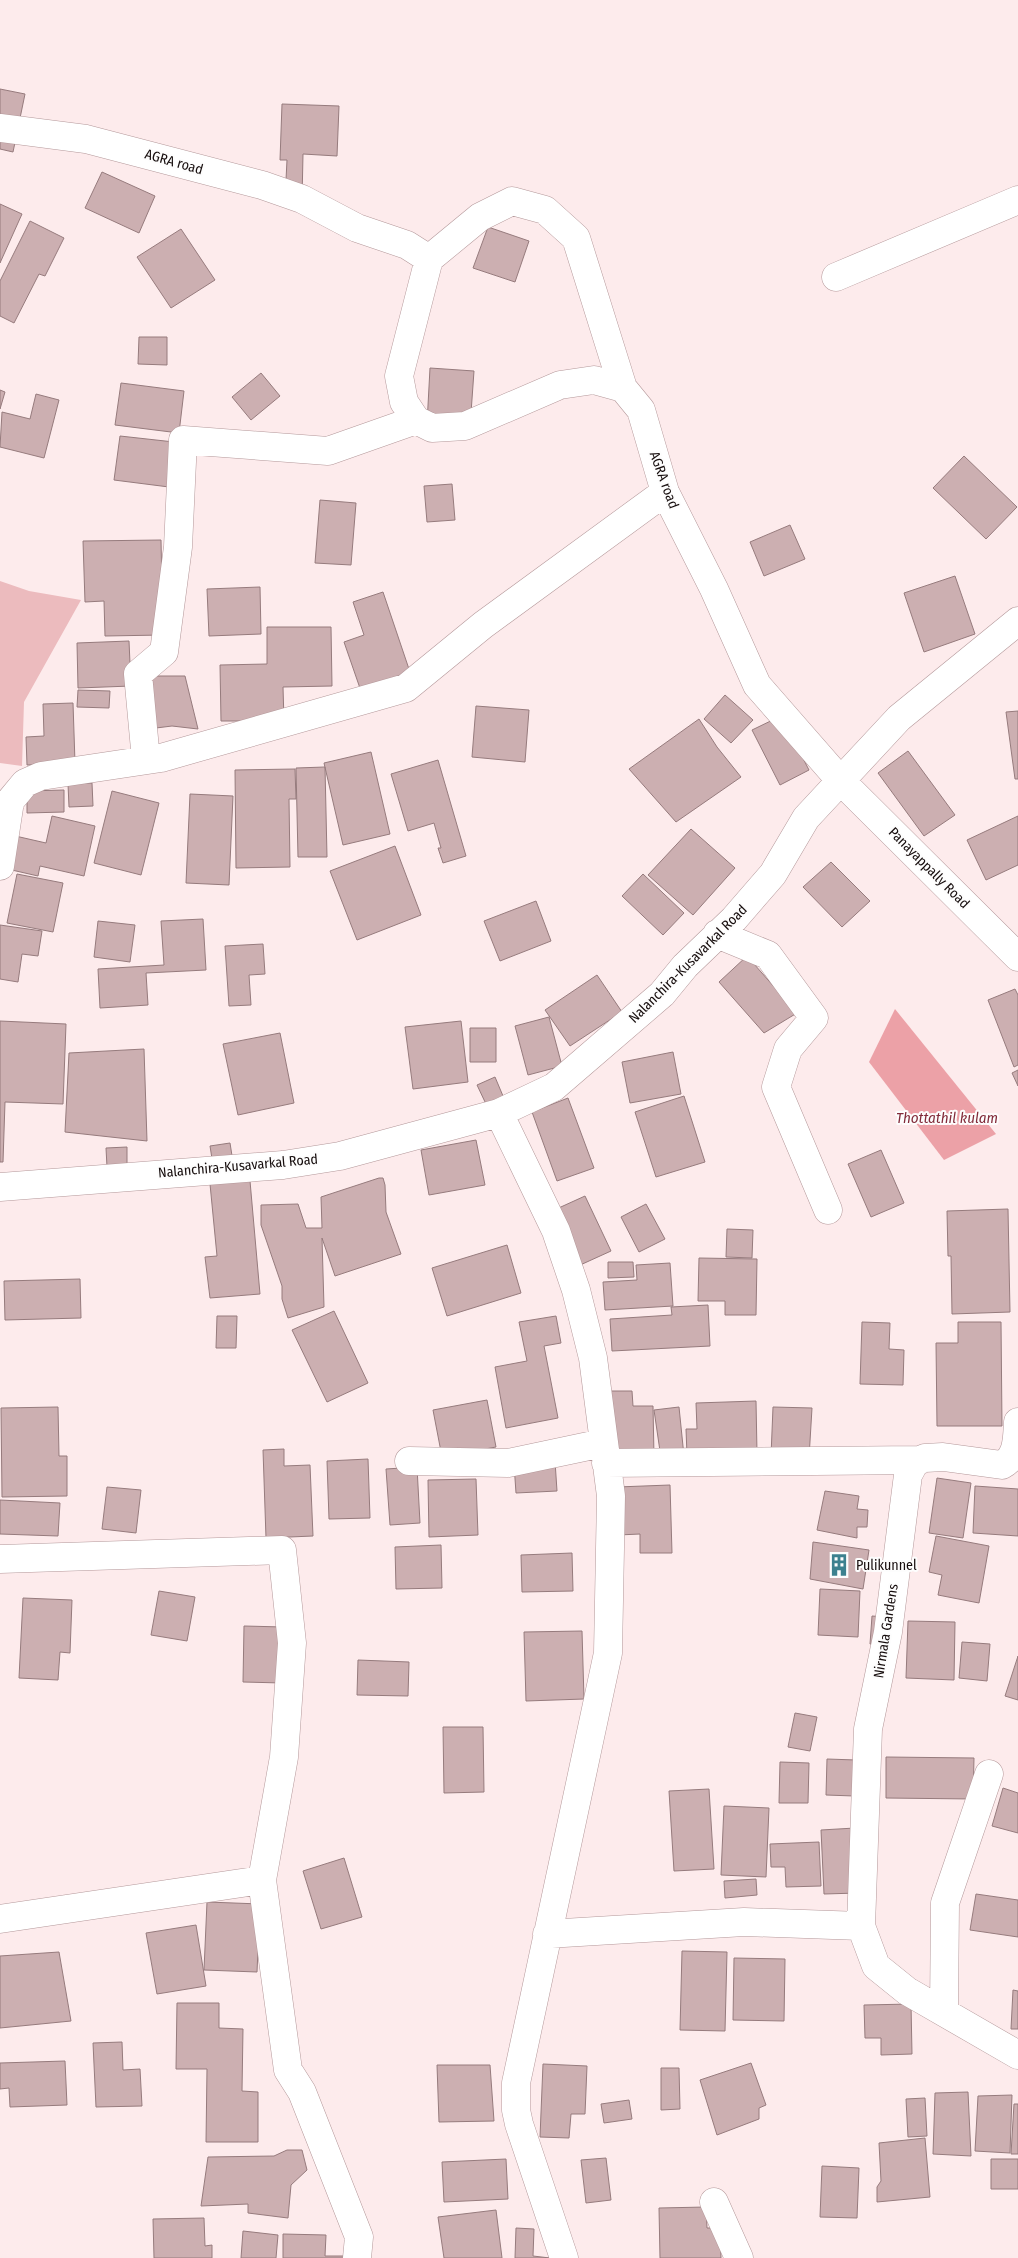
<svg xmlns="http://www.w3.org/2000/svg" width="1018" height="2258" font-family="'Fira Sans Condensed',sans-serif">
  <style>
    .green { fill: #ecbbbe }
    .water { fill: #eca1a7 }
    .building { fill: #ccafb1; stroke: #967b7d }
    .lines { fill: none; stroke-linecap: round; stroke-linejoin: round }
    .minor-casing { stroke: #b4989a; stroke-width: 29 }
    .minor { stroke: #fff; stroke-width: 28 }
    .labels { text-anchor: middle; dominant-baseline: central; stroke-width: 4; stroke-linejoin: round; paint-order: stroke }
    .street-label { font-size: 14px; fill: #160d0d; stroke: #fdfdfd }
    .poi-label { font-size: 14px; fill: #160d0d; stroke: #fdfdfd; text-anchor: start }
    .water-label { font-size: 15px; font-style: italic; fill: #822b3a; stroke: #fdfdfd }
  </style>
  <rect width="100%" height="100%" fill="#fdebec"/>
  <path class="green" d="M0,581L29,591L81,600L24,702L22,766L0,763Z"/>
  <path class="water" d="M895,1009L996,1134L944,1160L869,1062Z"/>
  <path class="building" d="M0,89L25,94L13,152L0,149Z
    M282,104L339,106L337,156L303,154L302,201L285,200L287,160H280Z
    M102,172L155,196L139,233L85,208Z
    M0,204L22,214L0,263Z
    M30,221L64,238L45,276L39,274L14,323L0,316V281Z
    M488,227L529,241L515,282L473,268Z
    M181,229L215,280L171,308L137,257Z
    M139,337H167V365L138,364Z
    M430,368L474,371L470,427L427,424Z
    M261,373L280,396L251,420L232,397Z
    M121,383L184,391L179,433L115,425Z
    M0,390L5,392L0,409Z
    M36,394L59,400L44,458L0,447L2,412L30,419Z
    M120,436L174,442L169,487L114,480Z
    M964,456L1017,507L986,539L933,488Z
    M452,484L455,520L427,522L424,486Z
    M320,500L356,503L351,565L315,563Z
    M790,525L805,559L764,576L750,542Z
    M161,540L163,635L105,636L104,601L85,602L83,541Z
    M955,576L975,634L924,652L904,593Z
    M260,587L261,634L209,636L207,589Z
    M383,592L412,678L362,694L344,642L364,635L353,602Z
    M267,627H331L332,686L283,687L284,721H221L220,665L267,664Z
    M129,641L131,686L78,688L77,643Z
    M157,676H185L198,729L172,726L148,729L141,681Z
    M78,690L110,691L109,708L77,707Z
    M725,695L753,720L731,743L704,719Z
    M73,703L75,763L27,765L26,737L44,736L43,704Z
    M476,706L529,710L525,762L472,757Z
    M1018,711V779H1015L1006,712Z
    M781,716L809,770L780,785L752,730Z
    M699,719L717,747L741,777L676,822L629,769Z
    M908,751L955,815L924,836L878,773Z
    M371,752L390,834L343,845L324,763Z
    M438,760L466,856L443,863L438,848H441L434,823L408,831L391,774Z
    M325,767L327,857H298L296,768Z
    M295,769L296,799H289L290,867L236,868L235,770Z
    M92,783L93,806L69,807L68,784Z
    M64,790V812L27,813V791Z
    M112,791L159,803L141,875L94,863Z
    M190,794L233,796L229,885L186,883Z
    M52,816L95,826L84,876L40,866L38,876L3,868L11,835L46,843Z
    M1018,816V865L986,880L967,840Z
    M691,829L735,868L693,915L648,875Z
    M395,846L421,915L357,940L330,871Z
    M831,862L870,901L842,927L803,887Z
    M17,874L63,883L53,932L7,923Z
    M643,874L684,913L663,935L622,896Z
    M536,901L551,941L500,961L484,921Z
    M203,919L206,970L146,973L148,1005L100,1008L98,969L164,965L161,921Z
    M98,921L135,925L130,962L94,957Z
    M0,925L42,931L38,956L22,954L18,982L0,979Z
    M263,944L265,974L249,975L251,1005L229,1006L225,946Z
    M747,956L797,1013L764,1033L719,982Z
    M597,975L622,1012L570,1046L545,1010Z
    M1015,989L1018,995V1065L1014,1067L988,1000Z
    M549,1017L562,1066L528,1075L515,1026Z
    M0,1021L66,1024L63,1104L5,1102L3,1162H0Z
    M461,1021L468,1082L413,1089L405,1027Z
    M470,1028H496V1062H470Z
    M280,1033L294,1103L238,1115L223,1044Z
    M144,1049L147,1141L65,1132L69,1053Z
    M673,1052L681,1094L630,1103L622,1062Z
    M1018,1070V1086L1012,1073Z
    M495,1077L503,1096L486,1104L477,1085Z
    M684,1096L705,1162L656,1177L635,1112Z
    M568,1098L594,1168L557,1181L532,1112Z
    M476,1140L485,1185L429,1195L421,1150Z
    M230,1143L233,1162L213,1165L210,1146Z
    M127,1147V1166L107,1167L106,1148Z
    M881,1150L904,1203L871,1217L848,1164Z
    M379,1178H383L385,1185L386,1212L401,1254L335,1276L322,1238L324,1307L288,1318L282,1299V1286L261,1225V1205L298,1204L306,1228H322L321,1197Z
    M250,1181L260,1294L210,1298L205,1257L217,1256L210,1184Z
    M585,1196L611,1251L578,1266L552,1211Z
    M646,1204L665,1239L639,1252L621,1217Z
    M1008,1209L1010,1312L952,1314L951,1256H948L947,1211Z
    M727,1229L753,1230L752,1258L726,1257Z
    M507,1245L521,1293L447,1316L432,1268Z
    M699,1258L757,1259L756,1315H725V1301H698Z
    M608,1262H633L634,1277L608,1278Z
    M670,1263L673,1306L605,1310L603,1282L637,1280L636,1265Z
    M80,1279L81,1318L5,1320L4,1281Z
    M708,1305L710,1346L612,1351L610,1319L672,1315L671,1307Z
    M334,1311L368,1383L327,1402L292,1330Z
    M217,1316H237L236,1348H216Z
    M556,1316L561,1343L544,1346L558,1418L506,1428L495,1367L527,1361L519,1322Z
    M862,1322L890,1323L889,1349L904,1350L903,1385L860,1384Z
    M958,1322H1001L1002,1426H937L936,1343H958Z
    M608,1391H632L633,1406H653L654,1457L610,1458Z
    M487,1400L496,1447L442,1457L433,1410Z
    M756,1401L757,1453L687,1455L686,1429H697L696,1403Z
    M58,1407L59,1456H67V1496L2,1497L1,1408Z
    M679,1407L684,1456L661,1458L654,1410Z
    M773,1407L812,1408L809,1458L771,1456Z
    M284,1449V1466L310,1465L313,1536L266,1538L263,1450Z
    M368,1459L370,1518L329,1519L327,1461Z
    M555,1461L557,1491L516,1493L514,1464Z
    M417,1467L420,1523L390,1525L386,1469Z
    M937,1478L971,1483L963,1538L929,1533Z
    M476,1479L478,1535L429,1537L428,1480Z
    M670,1485L672,1553H640V1534L618,1535L617,1487Z
    M975,1486L1018,1489V1536L973,1533Z
    M107,1487L141,1490L136,1533L102,1529Z
    M825,1491L859,1496L857,1509L868,1510L867,1527H857V1538L817,1530Z
    M0,1500L60,1503L58,1536L0,1534Z
    M936,1536L989,1546L979,1603L938,1595L942,1575L929,1572Z
    M813,1542L869,1550L863,1589L810,1579Z
    M441,1545L442,1588L396,1589L395,1547Z
    M572,1553L573,1591L522,1592L521,1555Z
    M820,1589L860,1591L858,1637L818,1635Z
    M159,1591L195,1597L187,1641L151,1635Z
    M23,1598L72,1600L70,1653L60,1652L58,1680L19,1678Z
    M872,1616L885,1617L883,1645L870,1644Z
    M908,1621L955,1622L954,1680L906,1678Z
    M244,1626L283,1627L282,1683L243,1682Z
    M582,1631L584,1699L526,1701L524,1632Z
    M962,1642L990,1644L987,1681L959,1678Z
    M1018,1656V1700L1005,1696Z
    M358,1660L409,1662L408,1696L357,1695Z
    M795,1713L817,1717L810,1751L788,1747Z
    M443,1727H483L484,1792L444,1793Z
    M886,1757L974,1758L973,1799L886,1798Z
    M827,1759L856,1760L854,1796L826,1795Z
    M780,1762L809,1763L808,1803H779Z
    M1003,1788L1018,1793V1833L992,1826Z
    M709,1789L714,1869L674,1871L669,1791Z
    M724,1806L769,1808L766,1877L721,1875Z
    M855,1828L858,1893L824,1894L821,1830Z
    M819,1842L821,1886L786,1887L785,1867H771L770,1844Z
    M344,1858L362,1917L321,1929L303,1871Z
    M756,1879L757,1895L725,1898L724,1881Z
    M976,1894L1018,1900V1937L970,1930Z
    M207,1902L260,1904L257,1972L204,1970Z
    M196,1925L206,1986L157,1994L146,1933Z
    M682,1951L727,1952L725,2031L680,2030Z
    M59,1952L71,2021L0,2028V1956Z
    M734,1958L785,1959L784,2021L733,2020Z
    M1013,1990L1018,1991V2029H1011Z
    M177,2003H219V2028L243,2029L242,2091L258,2092V2142H206L207,2069H176Z
    M911,2004L912,2054L881,2055V2038H865L864,2005Z
    M122,2042L123,2070L140,2069L142,2106L96,2107L93,2043Z
    M65,2061L67,2105L10,2107L9,2088L0,2089V2063Z
    M751,2063L766,2105L759,2108V2119L717,2135L700,2080Z
    M543,2064L587,2066L585,2114H571L569,2138L540,2137Z
    M437,2065H490L494,2121L439,2122Z
    M661,2068H679L680,2109L661,2110Z
    M968,2092L971,2156L933,2154L935,2093Z
    M1012,2095L1010,2153L975,2151L978,2096Z
    M925,2098L927,2136L908,2137L906,2099Z
    M629,2100L632,2119L604,2123L601,2104Z
    M1014,2104H1018V2154H1011Z
    M925,2138L930,2197L877,2202V2187L881,2181L879,2143Z
    M287,2150H302L307,2170L291,2185L288,2218L248,2213V2204L201,2206L208,2157L274,2156Z
    M606,2158L611,2200L586,2203L581,2160Z
    M506,2159L508,2199L444,2202L442,2162Z
    M991,2159H1018V2189H991Z
    M822,2166L859,2168L857,2218L820,2217Z
    M706,2207L707,2228H720L721,2258H660L659,2208Z
    M496,2210L502,2258H444L438,2217Z
    M204,2218L205,2246L212,2245V2258H154L153,2219Z
    M516,2228L534,2229L533,2256L550,2258H515Z
    M243,2231L278,2235L276,2258H241Z
    M283,2234L326,2235L325,2256H348V2258H283Z"/>
  <g class="lines">
    <defs>
      <path id="minor" d="M0,128L86,139L262,185L302,199L357,228L407,245L429,259
        M836,277L1018,200
        M623,388L576,238L545,210L512,201L480,217L429,259L399,376L404,402L416,420L432,428L465,426L560,385L594,380L623,388L641,410L665,492L714,589L757,685L840,780L1018,957
        M146,760L138,674L164,652L178,547L183,440L328,451L416,420
        M0,866L10,801L25,783L41,776L161,758L406,688L483,625L665,492
        M717,934L768,955L814,1018L788,1049L776,1087L828,1210
        M499,1113L556,1231L576,1290L593,1358L611,1496L608,1653L516,2083V2110L519,2124L564,2258
        M0,1187L283,1165L340,1156L499,1113L554,1087L662,994L685,966L734,919L773,874L806,818L899,718L1018,621
        M1018,1422C1017,1437 1018,1457 1002,1465L943,1457L925,1458L915,1462L908,1475L888,1632L868,1729L861,1926L876,1966L907,1991L1018,2055
        M409,1461L508,1463L603,1443
        M606,1463L918,1460
        M0,1559L282,1550L292,1643L284,1757L262,1880
        M0,1919L262,1880L288,2070L302,2092L359,2237L357,2258
        M547,1934L744,1922L861,1926
        M944,2012L945,1903L989,1774
        M714,2202L739,2258"/>
    </defs>
    <use href="#minor" class="minor-casing"/>
    <use href="#minor" class="minor"/>
  </g>
  <defs>
    <symbol id="building-bare" viewBox="-9 -9 18 18"><path d="M-4-6H4V6H1V3H-1V6H-4ZM-2.5-4.3h1.7v1.8h-1.7ZM.8-4.3h1.7v1.8H.8ZM-2.5-1h1.7V.8h-1.7ZM.8-1h1.7V.8H.8Z" fill="#3c818f" stroke="#fdfdfd" stroke-width="2.5" paint-order="stroke"/></symbol>
  </defs>
  <g fill-rule="evenodd">
    <use href="#building-bare" x="823" y="1549" width="32" height="32"/>
  </g>
  <g class="labels">
    <g class="street-label">
      <text transform="translate(174 162) rotate(16)">AGRA road</text>
      <text transform="translate(664 480) rotate(70)">AGRA road</text>
      <text transform="translate(929 868) rotate(45)">Panayappally Road</text>
      <text transform="translate(688 964) rotate(-45)">Nalanchira-Kusavarkal Road</text>
      <text transform="translate(238 1166) rotate(-5)">Nalanchira-Kusavarkal Road</text>
      <text transform="translate(886 1631) rotate(-81)">Nirmala Gardens</text>
    </g>
    <g class="poi-label">
      <text x="856" y="1565">Pulikunnel</text>
    </g>
    <g class="water-label">
      <text x="947" y="1118">Thottathil kulam</text>
    </g>
  </g>
</svg>
